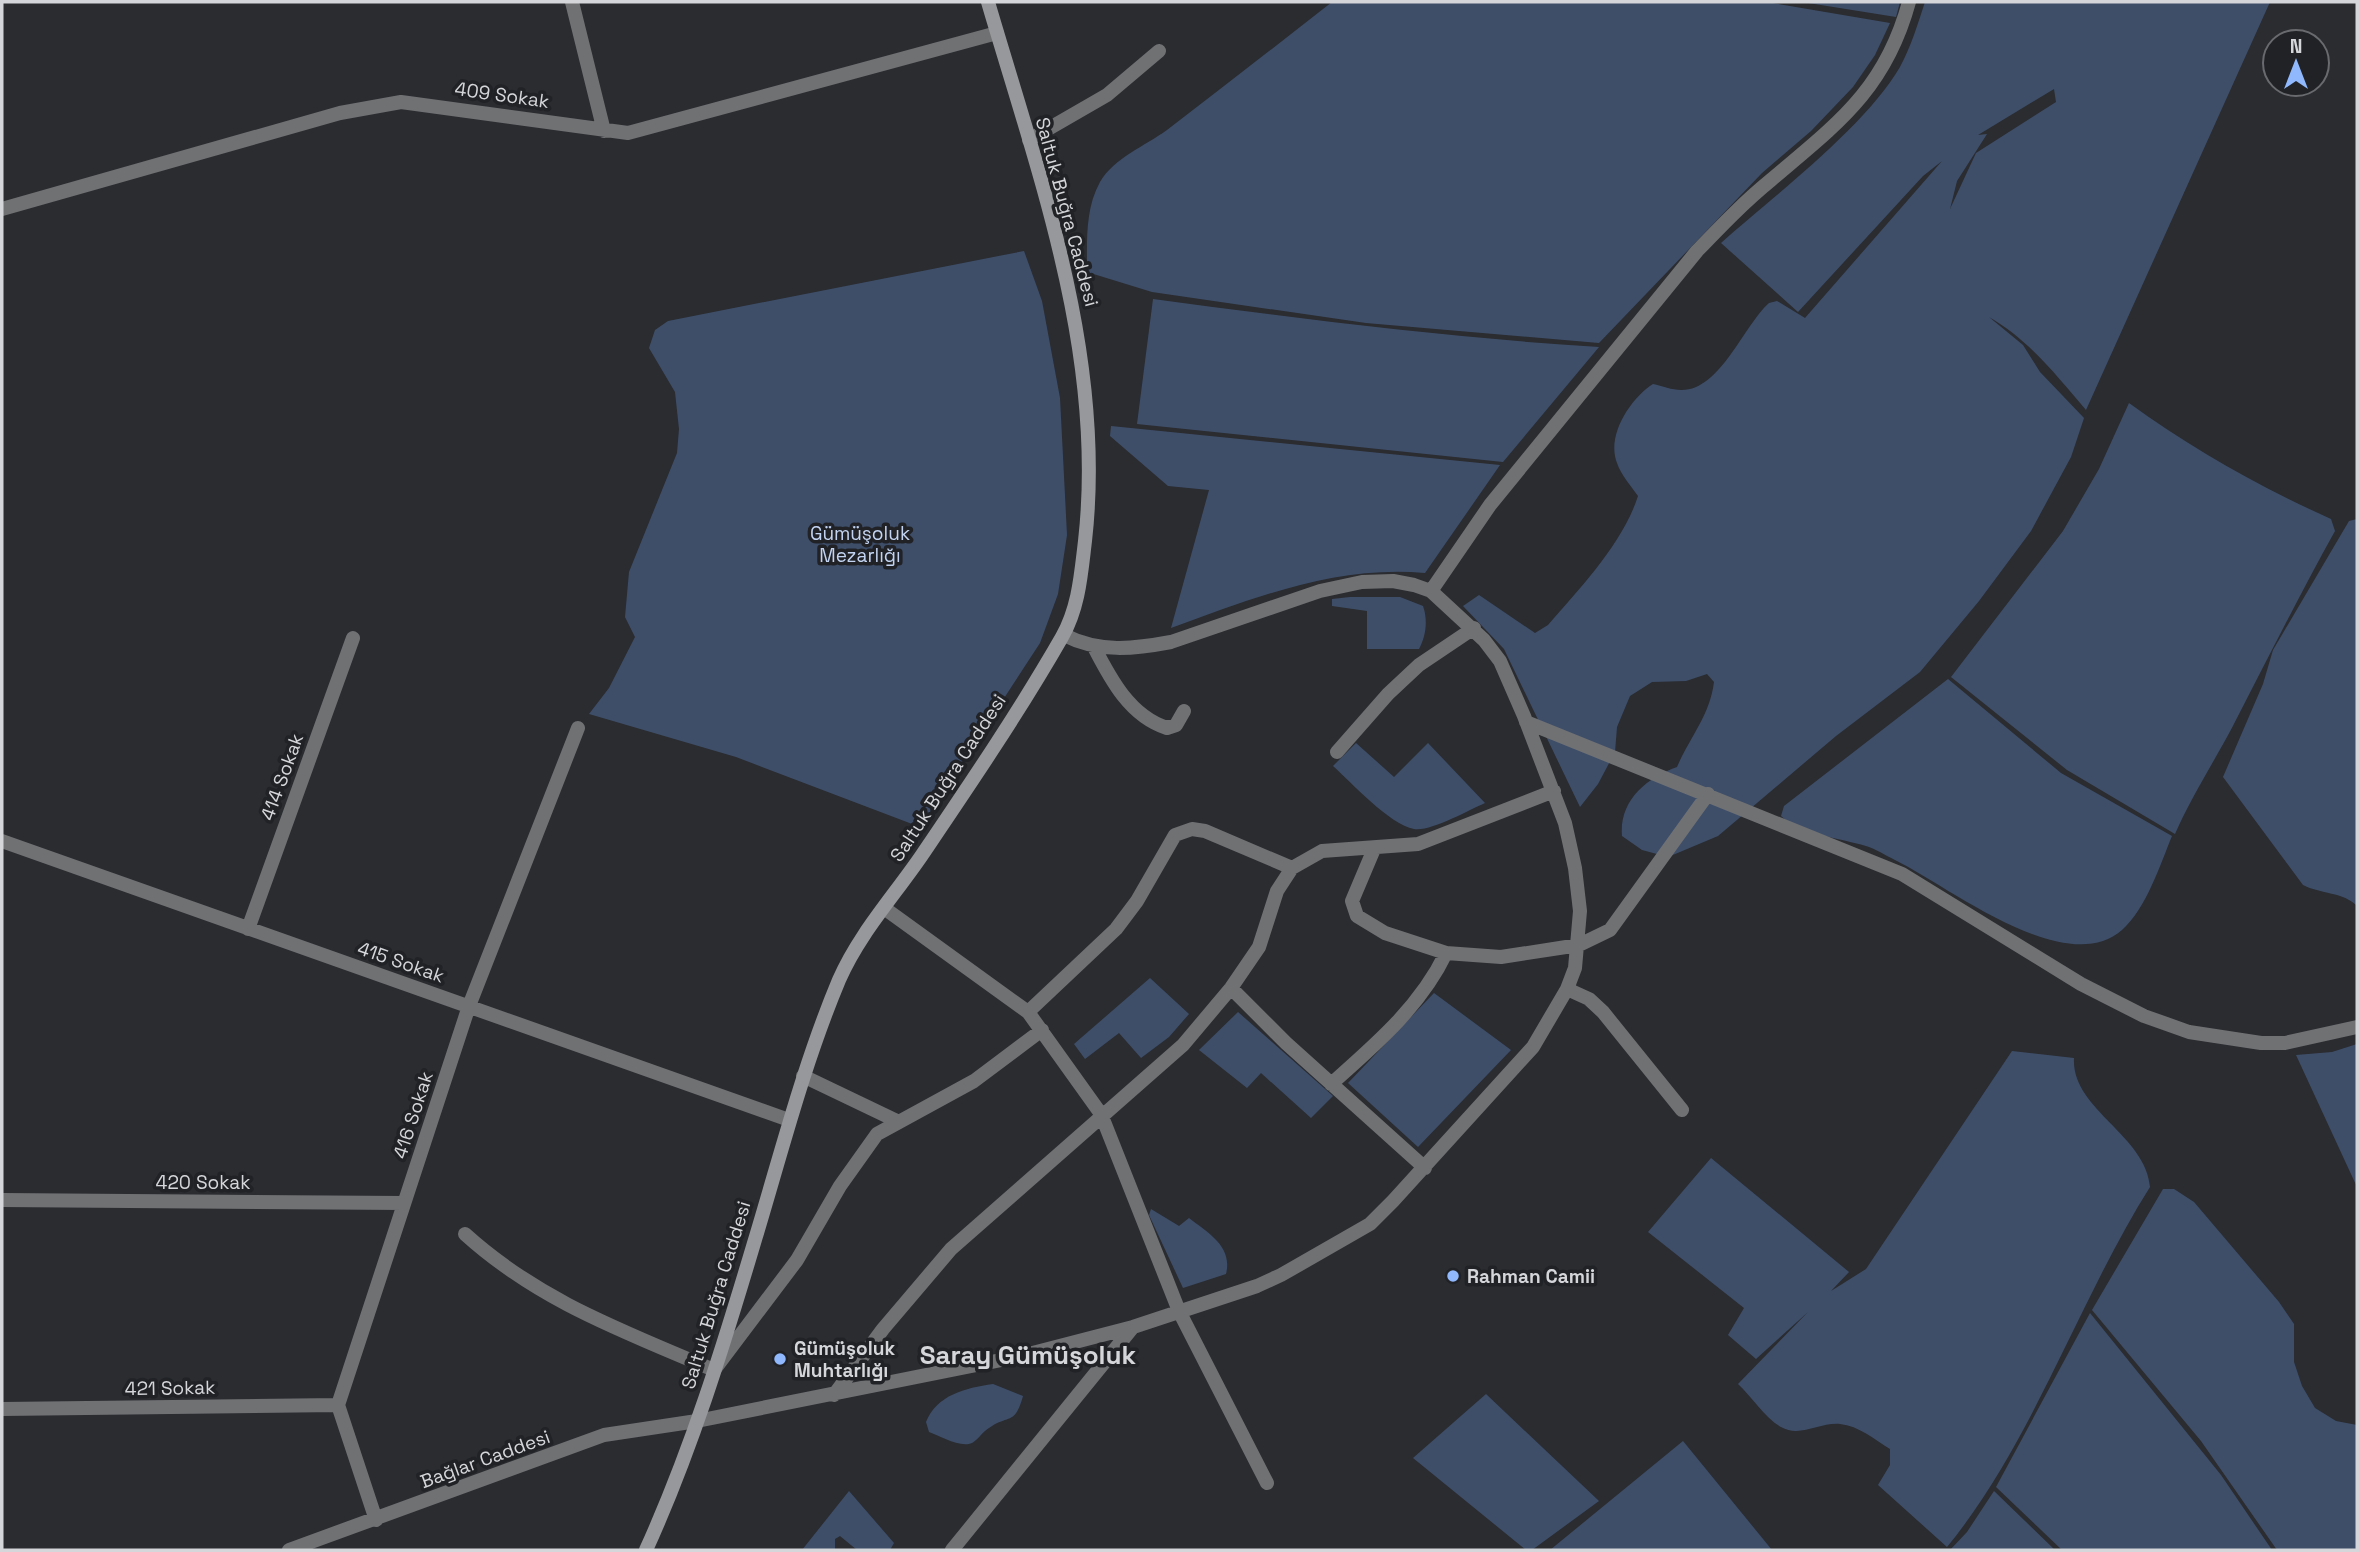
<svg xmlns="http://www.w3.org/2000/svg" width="2359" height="1552" font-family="'Space Grotesk',sans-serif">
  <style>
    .green { fill: #3e4e69; fill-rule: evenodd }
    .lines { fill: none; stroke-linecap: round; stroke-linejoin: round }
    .street { stroke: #707173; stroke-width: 14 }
    .secondary { stroke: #96989b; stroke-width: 14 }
    .poi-dot { fill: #90b8fd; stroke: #202226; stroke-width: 2.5 }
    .labels { text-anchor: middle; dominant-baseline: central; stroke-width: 7; stroke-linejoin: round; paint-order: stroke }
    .street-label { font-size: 19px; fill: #d5d6d9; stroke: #202226 }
    .park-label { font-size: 19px; fill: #c3d4f2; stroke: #202226 }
    .poi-label { font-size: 19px; font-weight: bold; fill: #d5d6d9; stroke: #202226; text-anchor: start }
    .district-label { font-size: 26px; font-weight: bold; fill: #d5d6d9; stroke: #202226 }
  </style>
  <rect width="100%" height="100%" fill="#2a2c30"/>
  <path class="green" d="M1332,2H1767L1890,23L1875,55L1853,87L1811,131L1762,173L1599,343L1366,323L1152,292L1087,272C1087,242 1085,209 1100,182C1114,158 1145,146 1167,130C1222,88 1277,45 1332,2Z
    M1802,2H1900L1896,17Z
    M1925,2H2270L2086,410C2056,375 2029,340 1989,317L2023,345L2040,372L2084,418L2071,457L2031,531L1979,601L1920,672L1836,736L1718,836L1668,857L1642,850L1622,836C1619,801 1646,778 1677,767C1690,737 1710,715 1714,682L1707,674L1686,681L1652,682L1630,696L1617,727L1615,752L1598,784L1580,807L1504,649L1463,606L1479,595L1535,633L1548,625C1581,587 1623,543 1638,496C1631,486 1621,475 1617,463C1606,435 1631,398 1653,384C1662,386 1672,390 1681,390C1720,391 1744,325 1769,303L1777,301L1805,318L1942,161L1923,176L1798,312L1721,243C1774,196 1865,127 1900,67C1911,47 1918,23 1925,2ZM2054,89L2056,102L1976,153L1950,209L1957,181L1987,134L1978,135Z
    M1024,251L1042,301L1060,398L1067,535L1058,594L1040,643L920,827L736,757L589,714L609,688L635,637L625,617L629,572L677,453L679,429L675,392L649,348L655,330L668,321Z
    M1153,299C1302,319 1450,338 1599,347L1503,462L1137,424Z
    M2129,403C2192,449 2260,487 2331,519L2335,531C2301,592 2270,654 2238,716C2218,756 2193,793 2175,834L2067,770L1951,677L2063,531L2099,469Z
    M1111,426L1500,465L1425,573C1335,565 1254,598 1171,628L1209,490L1168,486L1110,436Z
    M2357,519V906C2344,892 2320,894 2303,885L2223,777L2263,684L2273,650L2349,521Z
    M1350,597H1400L1423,606C1428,620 1426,636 1419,649H1367V611L1332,606V599Z
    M1948,679L2061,773L2172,836C2160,865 2146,909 2122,930C2065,980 1947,885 1895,860C1885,855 1876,849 1866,846C1840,838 1801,835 1781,816L1784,806Z
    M1356,743L1394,777L1428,743L1485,803C1469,810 1430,832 1414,829C1390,825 1351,782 1333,766Z
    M1150,978L1189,1014L1169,1037L1141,1058L1119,1033L1085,1059L1074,1044Z
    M1434,993L1511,1050L1418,1147L1348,1083Z
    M1238,1012L1333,1096L1311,1118L1261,1073L1247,1088L1199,1050Z
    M2357,1044V1187L2296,1055L2332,1052Z
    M2012,1051L2074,1058C2071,1109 2146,1135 2150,1187C2078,1301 2033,1442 1947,1547L1878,1485L1890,1465V1449C1874,1439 1859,1426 1840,1424C1820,1422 1800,1438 1781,1427C1765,1418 1751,1396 1738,1384L1808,1312L1756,1359L1728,1335L1744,1308L1648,1232L1711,1158L1849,1272L1831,1291L1866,1269Z
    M2163,1189H2174L2194,1202L2279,1302L2294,1324V1362L2302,1386L2315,1408L2336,1421L2357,1425V1550H2277L2201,1441L2092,1310Z
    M1151,1209L1179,1226L1189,1218C1208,1233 1233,1246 1226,1274L1183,1288L1149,1215Z
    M2090,1313L2221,1475L2272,1550H2062L1996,1487Z
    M993,1384L1023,1396C1015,1426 1008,1414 989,1428C983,1431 978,1440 972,1443C960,1448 940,1436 929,1432L926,1422C937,1395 965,1388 993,1384Z
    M1486,1394L1599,1501L1532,1550H1526L1413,1458Z
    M1683,1441L1772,1550H1550Z
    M849,1491L894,1543L890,1550H857L840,1536L835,1539V1550H802Z
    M1994,1491L2055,1550H1950L1967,1532Z"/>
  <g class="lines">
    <path class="street" d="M572,2L604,131
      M1029,140L1107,95L1159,51
      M2,209L340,113L401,102L628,133L997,33
      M1431,591L1490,505L1697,251C1721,226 1744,202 1771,180C1837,124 1885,90 1909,2
      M1094,647C1111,680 1130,716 1167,728L1176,725L1184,711
      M1526,722L1902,874L2081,984L2144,1016L2189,1032L2261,1043H2285L2357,1027
      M1337,752L1388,694L1419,665L1474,628
      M2,841L789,1120
      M1374,849L1352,901L1357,916L1385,933L1446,953L1501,957L1579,945L1610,930L1708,794
      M884,908L1028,1012L1101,1114L1179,1311L1267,1483
      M248,929L353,638
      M1231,988L1286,1043L1425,1168
      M1567,989L1589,999L1603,1012L1682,1110
      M1028,1012L1116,929L1137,901L1175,835L1192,829L1205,831L1292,868
      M803,1076L897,1121
      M1331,1084C1375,1045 1420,1007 1446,953
      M2,1200L404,1203
      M465,1234C539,1301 623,1331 714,1370L797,1260L840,1186L877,1134L974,1081L1042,1030
      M834,1395L883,1329L951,1249L1183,1045L1231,988L1259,947L1277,891L1292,868L1322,851L1418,844L1554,791
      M2,1409L338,1405
      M376,1520L338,1405L469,1006L578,728
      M289,1550L604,1435L697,1421L1021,1356L1133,1327L1257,1286L1281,1275L1370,1224L1393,1201L1533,1047L1567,989L1575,968L1580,911L1575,868L1565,823L1524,716L1500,661L1484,640L1431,591L1414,585L1393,581L1362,582L1320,591L1171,642C1134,649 1099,653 1064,635
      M952,1550L1133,1327"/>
    <path class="secondary" d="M646,1550C691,1451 723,1347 754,1243C781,1154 803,1066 839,980C859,934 894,896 922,855C970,784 1019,712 1062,637C1079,607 1081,574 1085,541C1106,356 1039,176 988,2"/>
  </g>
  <g class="poi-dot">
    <circle cx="1453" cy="1276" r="7"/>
    <circle cx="780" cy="1359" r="7"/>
  </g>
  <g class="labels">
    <g class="street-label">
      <text transform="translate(502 95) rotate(8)">409 Sokak</text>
      <text transform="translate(1067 212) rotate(75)">Saltuk Buğra Caddesi</text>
      <text transform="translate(282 777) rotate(-70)">414 Sokak</text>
      <text transform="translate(948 778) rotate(-57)">Saltuk Buğra Caddesi</text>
      <text transform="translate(401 962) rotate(19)">415 Sokak</text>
      <text transform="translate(413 1115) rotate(-72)">416 Sokak</text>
      <text x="203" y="1182">420 Sokak</text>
      <text transform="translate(716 1295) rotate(-73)">Saltuk Buğra Caddesi</text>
      <text transform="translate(170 1388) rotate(-1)">421 Sokak</text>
      <text transform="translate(485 1459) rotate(-20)">Bağlar Caddesi</text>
    </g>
    <g class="park-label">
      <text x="860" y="533">Gümüşoluk<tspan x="860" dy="22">Mezarlığı</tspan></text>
    </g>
    <g class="poi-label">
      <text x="1467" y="1276">Rahman Camii</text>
      <text x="794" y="1348">Gümüşoluk<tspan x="794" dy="22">Muhtarlığı</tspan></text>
    </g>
    <g class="district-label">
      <text x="1028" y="1355">Saray Gümüşoluk</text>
    </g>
  </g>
  <rect width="2359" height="1552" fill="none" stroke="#d5d6d9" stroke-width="7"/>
  <g transform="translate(2296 63)"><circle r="33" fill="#202226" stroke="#686a6e" stroke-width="2"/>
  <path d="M0-5L12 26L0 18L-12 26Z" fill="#90b8fd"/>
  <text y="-10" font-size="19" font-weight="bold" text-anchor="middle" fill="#d5d6d9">N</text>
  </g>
</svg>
